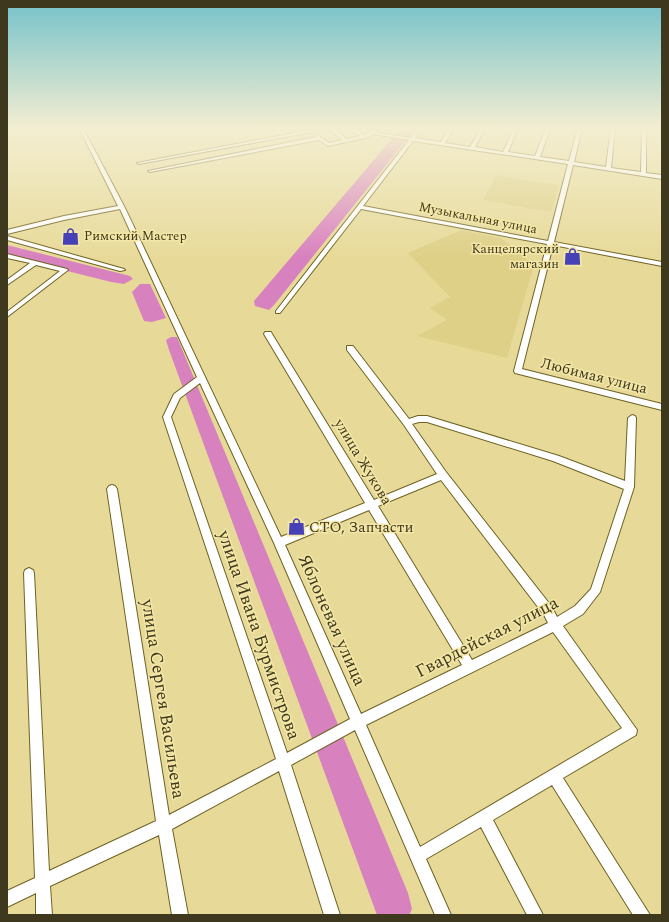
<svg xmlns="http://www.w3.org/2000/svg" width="669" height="922" font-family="Spectral,serif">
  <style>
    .built { fill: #ded087 }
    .forest { fill: #d881bf }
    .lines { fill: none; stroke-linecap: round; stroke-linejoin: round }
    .minor-casing { stroke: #6e6223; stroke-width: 2 }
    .minor { fill: #fff; fill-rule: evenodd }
    .labels { text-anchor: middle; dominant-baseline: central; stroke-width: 3; stroke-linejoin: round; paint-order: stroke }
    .far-street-label { font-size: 13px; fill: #3d381e; stroke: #f4e7a6 }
    .far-poi-label { font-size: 13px; fill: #3d381e; stroke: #f4e7a6; text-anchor: start }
    .street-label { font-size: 15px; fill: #3d381e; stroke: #f4e7a6 }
    .poi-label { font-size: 15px; fill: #3d381e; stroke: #f4e7a6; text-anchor: start }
    .near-street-label { font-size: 18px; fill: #3d381e; stroke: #f4e7a6 }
  </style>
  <rect width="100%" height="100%" fill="#e7da99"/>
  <path class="built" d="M496,175L559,185L551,212L483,200Z
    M461,230L501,238L534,265L507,358L417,336L447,320L430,308L450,297L408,253Z"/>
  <path class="forest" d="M401,128H416L274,305L269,310L255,306L254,301Z
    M7,245L130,276L133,279L124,284L111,282L7,256Z
    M140,284H150L166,318L152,322L144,321L132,292Z
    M171,337H177L408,893L412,909L409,915H377L169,350L166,340Z"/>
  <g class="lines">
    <defs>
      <path id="minor" d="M79,128H83L125,208L281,537L365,503L264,334L265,332H271L272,334L374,500L437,474L404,425L347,350V346H353L409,419L418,416H427L559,456L625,481L628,418L632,415L635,416L636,418L634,487L600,592L583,614L563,626L637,730L636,735L563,778L650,915H633L552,785L493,820L543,915H527L481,827L426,859L451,915H435L355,730L291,765L340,915H324L279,771L172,829L188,915H172L159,835L50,886L52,915H36V893L7,907V891L35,878L24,573L25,570L29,568L33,570L34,573L49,871L156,821L107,489L109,486L112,485L115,486L117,489L169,815L276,759L163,417L174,394L197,377L120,209L64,220L7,234V230L64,216L118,206ZM200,383L274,543L350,719L287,753L171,417L180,398ZM419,422H427L553,461L624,489L591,589L575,606L557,617L552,607L446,472L412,424ZM441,480L544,615L548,623L472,660L378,506ZM369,510L462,665L361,714L285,545ZM553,632L622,728L420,847L366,725Z
        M328,128H333L347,139L360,136L349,128H354L365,135L374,129L376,130L374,132L411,138L419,128H423L415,138L441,142L450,128H454L445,143L470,147L481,128H485L475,147L503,152L514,128H518L508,152L535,156L546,128H550L540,157L569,161L578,128H582L574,162L606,167L611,128H615L611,168L641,172L642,128H646V173L662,175V179L573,165L554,242L662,262V266L553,245L522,369L662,404V410L515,373L514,371L547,244L361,209L280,313H276V311L409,140L372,134L370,137L328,146L319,140L150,172L148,171L316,137L314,135L316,134L329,143L342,140ZM413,141L568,164L548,241L363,206Z
        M310,130L312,132L139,164L137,163Z
        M7,236L124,269L125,270L120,271L7,240Z
        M7,254L67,269L68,270L7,317V312L60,271L36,265L7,285V280L30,263L7,258Z"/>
    </defs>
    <use href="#minor" class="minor-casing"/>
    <use href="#minor" class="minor"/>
  </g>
  <linearGradient id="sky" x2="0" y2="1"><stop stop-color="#75c2ca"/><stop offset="0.5" stop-color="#f4eed1"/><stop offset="1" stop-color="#f4eed1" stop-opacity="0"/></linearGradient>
  <rect width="669" height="257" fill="url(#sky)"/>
  <defs>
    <symbol id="shop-bare" viewBox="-9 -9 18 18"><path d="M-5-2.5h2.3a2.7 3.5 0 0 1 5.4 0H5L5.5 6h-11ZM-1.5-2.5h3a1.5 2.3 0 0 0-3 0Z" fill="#4641b7" stroke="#f4e7a6" stroke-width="2.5" paint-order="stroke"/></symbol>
  </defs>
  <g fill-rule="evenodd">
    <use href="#shop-bare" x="58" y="224" width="25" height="25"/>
    <use href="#shop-bare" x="560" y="244" width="25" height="25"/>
    <use href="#shop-bare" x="284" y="514" width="25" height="25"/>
  </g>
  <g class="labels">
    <g class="far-street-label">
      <text transform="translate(478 218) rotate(11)">Музыкальная улица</text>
    </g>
    <g class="far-poi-label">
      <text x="84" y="236">Римский Мастер</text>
      <text x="559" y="249" text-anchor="end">Канцелярский<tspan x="559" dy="15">магазин</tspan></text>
    </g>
    <g class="street-label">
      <text transform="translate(594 376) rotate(14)">Любимая улица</text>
      <text transform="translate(363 462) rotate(59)">улица Жукова</text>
    </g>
    <g class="poi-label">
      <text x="309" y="527">СТО, Запчасти</text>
    </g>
    <g class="near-street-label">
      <text transform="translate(332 620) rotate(66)">Яблоневая улица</text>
      <text transform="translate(259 635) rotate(71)">улица Ивана Бурмистрова</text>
      <text transform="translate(487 637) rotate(-27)">Гвардейская улица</text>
      <text transform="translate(163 699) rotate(81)">улица Сергея Васильева</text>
    </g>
  </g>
  <rect width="669" height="922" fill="none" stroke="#3d381e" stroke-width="16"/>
</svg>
